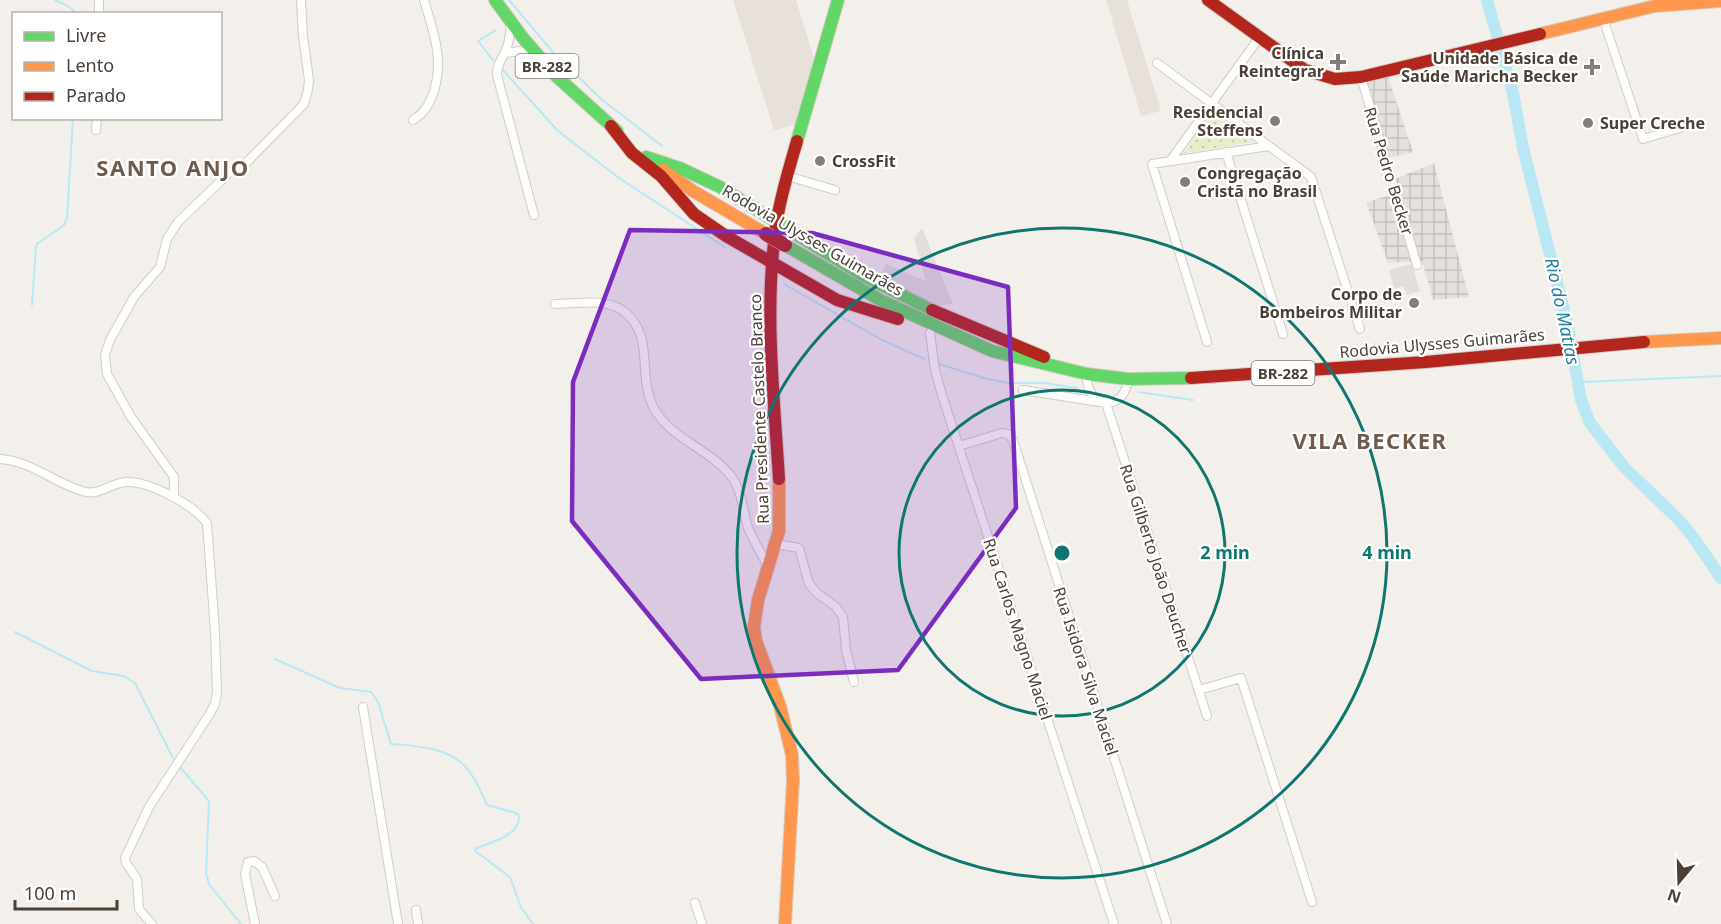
<svg xmlns="http://www.w3.org/2000/svg" width="1721" height="924" font-family="'Noto Sans',sans-serif">
  <style>
    .residential { fill: #e7e1d9 }
    .industrial { fill: url(#industrial-grid) }
    .park { fill: url(#park-dots) }
    .parking { fill: #e2dfdb }
    .lines { fill: none; stroke-linecap: round; stroke-linejoin: round }
    .stream { stroke: #b9e7f4; stroke-width: 2 }
    .river { stroke: #b9e7f4; stroke-width: 12 }
    .street-casing { stroke: #d0ccc8; stroke-width: 10 }
    .fast-casing { stroke: #d4cdc3; stroke-width: 14 }
    .slow-casing { stroke: #d4cdc3; stroke-width: 14 }
    .jam-casing { stroke: #d4cdc3; stroke-width: 14 }
    .street { stroke: #fdfdfc; stroke-width: 8 }
    .fast { stroke: #63d668; stroke-width: 12 }
    .slow { stroke: #ff974d; stroke-width: 12 }
    .jam { stroke: #b3261e; stroke-width: 12 }
    .jam-bridge-casing { stroke: #cdb8a5; stroke-width: 15; stroke-linecap: butt }
    .jam-bridge { stroke: #b3261e; stroke-width: 14 }
    .marked { fill: #7b2cbf; fill-opacity: 0.2; stroke: #7b2cbf; stroke-width: 4.5; stroke-linejoin: round }
    .ring { fill: none; stroke: #0f766e; stroke-width: 3 }
    .poi-dot { fill: #867d76; stroke: #fff; stroke-width: 2 }
    .labels { text-anchor: middle; dominant-baseline: central; stroke-width: 4.5; stroke-linejoin: round; paint-order: stroke }
    .shield { fill: #fff; stroke: #817972; stroke-width: 1.5 }
    .shield-label { font-size: 15px; font-weight: bold; fill: #4b3f36 }
    .poi-label { font-size: 16px; font-weight: bold; fill: #4b3f36; stroke: #fff; text-anchor: end }
    .street-label { font-size: 16px; fill: #4b3f36; stroke: #fff }
    .water-label { font-size: 18px; font-style: italic; fill: #1f7f9f; stroke: #fff }
    .district-label { font-size: 22px; font-weight: bold; letter-spacing: 1.5px; fill: #6e5b4c; stroke: #fff }
    .centre { fill: #0f766e; stroke: #fff; stroke-width: 3 }
    .ring-label { font-size: 18px; text-anchor: middle; font-weight: bold; fill: #0f766e; stroke: #fff; stroke-width: 4.5; stroke-linejoin: round; paint-order: stroke }
  </style>
  <defs>
    <pattern id="industrial-grid" width="8" height="8" patternUnits="userSpaceOnUse" patternTransform="scale(1.5)"><rect width="8" height="8" fill="#e5e0db"/><path d="M0 4h8M4 0v8" fill="none" stroke="#c6c1bd"/></pattern>
    <pattern id="park-dots" width="8" height="8" patternUnits="userSpaceOnUse" patternTransform="scale(1.5)"><rect width="8" height="8" fill="#e6efca"/><path d="M2 2h.1M6 6h.1" fill="none" stroke="#c7ceae" stroke-width="1.8" stroke-linecap="round"/></pattern>
  </defs>
  <rect width="100%" height="100%" fill="#f3f0ec"/>
  <path class="residential" d="M733,0H796L816,65L799,124L774,130Z
    M1106,0H1127L1161,111L1141,116Z"/>
  <path class="industrial" d="M1388,76L1413,152L1388,158L1365,82Z
    M1434,163L1469,297L1433,300L1422,261L1388,263L1366,202L1399,193L1395,179Z"/>
  <path class="park" d="M1212,113L1253,142L1184,153Z"/>
  <path class="parking" d="M922,228L953,304L937,306L881,277L886,264L926,281L914,238Z
    M1412,264L1420,291L1407,295L1403,286L1394,289L1389,270Z"/>
  <g class="lines">
    <path class="stream" d="M55,0L68,6L78,14
      M509,0L552,51L601,99L662,146
      M493,60L478,41L496,30
      M502,69L558,131L619,178L726,248
      M784,284L880,339L924,359
      M32,305L36,247L37,244L64,225L67,218L73,118
      M939,364L984,378L1008,383H1044L1077,388
      M1576,380L1582,382L1721,376
      M1138,392L1193,400
      M15,632L92,671L124,676L135,683L173,758
      M275,659L340,688L371,692L378,702L391,744C417,746 452,747 469,771C477,781 482,794 487,805L516,813L519,816C520,836 491,842 475,849V851L510,877L521,907L533,924
      M179,766L209,801L206,872L209,884L241,924"/>
    <path class="river" d="M1487,0L1513,93L1523,148L1568,326L1581,400L1590,423L1624,467L1679,520L1693,537L1721,578"/>
    <defs>
      <path id="street" d="M99,14V0
        M1603,18L1643,139L1680,128
        M511,22C510,31 510,43 505,52C501,61 497,64 497,75L534,215
        M505,53L520,51L534,55
        M1157,63L1311,177L1360,329
        M1361,77L1417,265
        M413,120C425,113 430,103 434,91C444,58 433,31 424,0
        M96,130L97,118
        M1226,152L1283,334
        M1170,161L1259,38
        M787,176L835,190
        M555,304C575,304 604,298 622,310C655,334 638,369 651,402C665,437 709,448 731,476C742,490 743,511 748,528C754,542 762,555 769,568
        M930,333L935,370L942,395L1114,924
        M1207,342L1152,164L1269,146
        M1087,374C1085,409 1125,413 1128,379
        M1023,390L1106,403L1207,716
        M959,446L1002,433L1008,434L1013,440L1167,924
        M0,459C31,461 53,482 82,491C100,497 109,483 126,482C150,481 193,505 207,523L215,631L217,692L215,704L209,715L149,807L125,858L126,863L137,879L139,909L152,924
        M174,496V477L131,417L107,374L105,355L110,340L134,297L160,267L167,239L178,222L230,172L246,163L304,104L308,90L309,80L303,36L301,0
        M776,544L799,548L809,584L817,593L836,607L843,617L846,650L854,682
        M1199,690L1241,678L1312,902
        M363,707L398,924
        M695,903L702,924
        M416,910L418,924
        M255,924L245,874L248,862L254,861L262,867L275,896"/>
      <path id="fast" d="M495,0L523,38L556,76L617,131
        M797,141L838,0
        M646,157L682,169L720,187L864,276L932,310
        M785,245L882,301L992,351L1087,374L1128,379L1191,378"/>
      <path id="slow" d="M1540,34L1655,6L1721,1
        M663,170L693,191L766,234
        M1644,342L1721,338
        M779,479V531L758,600L754,627L756,641L780,706L792,755L793,781L785,924"/>
      <path id="jam" d="M1208,0L1305,70L1335,79L1361,77L1540,34
        M611,126L632,153L661,176L694,214L726,236L837,300L898,319
        M932,310L1044,357
        M1191,378L1426,362L1644,342
        M779,479C774,396 764,309 776,226C780,197 789,169 797,141"/>
    </defs>
    <use href="#street" class="street-casing"/>
    <use href="#fast" class="fast-casing"/>
    <use href="#slow" class="slow-casing"/>
    <use href="#jam" class="jam-casing"/>
    <use href="#street" class="street"/>
    <use href="#fast" class="fast"/>
    <use href="#slow" class="slow"/>
    <use href="#jam" class="jam"/>
    <defs>
      <path id="jam-bridge" d="M766,234L785,245"/>
    </defs>
    <use href="#jam-bridge" class="jam-bridge-casing"/>
    <use href="#jam-bridge" class="jam-bridge"/>
  </g>
  <path class="marked" d="M630,230L812,233L1008,287L1016,508L898,670L701,679L572,521L573,382Z"/>
  <g class="ring">
    <circle cx="1062" cy="553" r="163"/>
    <circle cx="1062" cy="553" r="325"/>
  </g>
  <g class="poi-dot">
    <path d="M1335 53h6v6h6v6h-6v6h-6v-6h-6v-6h6z"/>
    <path d="M1589 58h6v6h6v6h-6v6h-6v-6h-6v-6h6z"/>
    <circle cx="1275" cy="121" r="6"/>
    <circle cx="1588" cy="123" r="6"/>
    <circle cx="820" cy="161" r="6"/>
    <circle cx="1185" cy="182" r="6"/>
    <circle cx="1414" cy="303" r="6"/>
  </g>
  <g class="labels">
    <g class="shield">
      <rect x="515.5" y="54" width="63" height="24" rx="4.5"/>
      <rect x="1251.5" y="361" width="63" height="24" rx="4.5"/>
    </g>
    <g class="shield-label">
      <text x="547" y="66">BR-282</text>
      <text x="1283" y="373">BR-282</text>
    </g>
    <g class="poi-label">
      <text x="1324" y="53">Clínica<tspan x="1324" dy="18">Reintegrar</tspan></text>
      <text x="1578" y="58">Unidade Básica de<tspan x="1578" dy="18">Saúde Maricha Becker</tspan></text>
      <text x="1263" y="112">Residencial<tspan x="1263" dy="18">Steffens</tspan></text>
      <text x="1600" y="123" text-anchor="start">Super Creche</text>
      <text x="832" y="161" text-anchor="start">CrossFit</text>
      <text x="1197" y="173" text-anchor="start">Congregação<tspan x="1197" dy="18">Cristã no Brasil</tspan></text>
      <text x="1402" y="294">Corpo de<tspan x="1402" dy="18">Bombeiros Militar</tspan></text>
    </g>
    <g class="street-label">
      <text transform="translate(1389 171) rotate(73)">Rua Pedro Becker</text>
      <text transform="translate(813 240) rotate(30)">Rodovia Ulysses Guimarães</text>
      <text transform="translate(1442 343) rotate(-5)">Rodovia Ulysses Guimarães</text>
      <text transform="translate(759 409) rotate(-92)">Rua Presidente Castelo Branco</text>
      <text transform="translate(1156 559) rotate(72)">Rua Gilberto João Deucher</text>
      <text transform="translate(1018 629) rotate(72)">Rua Carlos Magno Maciel</text>
      <text transform="translate(1086 671) rotate(72)">Rua Isidora Silva Maciel</text>
    </g>
    <g class="water-label">
      <text transform="translate(1563 311) rotate(78)">Rio do Matias</text>
    </g>
    <g class="district-label">
      <text x="173" y="167">SANTO ANJO</text>
      <text x="1370" y="440">VILA BECKER</text>
    </g>
  </g>
  <circle cx="1062" cy="553" r="9" class="centre"/>
  <g class="ring-label">
    <text x="1225" y="559">2 min</text>
    <text x="1387" y="559">4 min</text>
  </g>
  <rect x="12" y="12" width="210" height="108" fill="#ffffff" stroke="#b7b2af" stroke-width="1.5"/>
  <rect x="24" y="32" width="30" height="9" fill="#63d668" stroke="#b7b2af" stroke-width="1.5"/>
  <text x="66" y="42" font-size="18" fill="#4b3f36">Livre</text>
  <rect x="24" y="62" width="30" height="9" fill="#ff974d" stroke="#b7b2af" stroke-width="1.5"/>
  <text x="66" y="72" font-size="18" fill="#4b3f36">Lento</text>
  <rect x="24" y="92" width="30" height="9" fill="#b3261e" stroke="#b7b2af" stroke-width="1.5"/>
  <text x="66" y="102" font-size="18" fill="#4b3f36">Parado</text>
  <g transform="translate(1679 882) rotate(199)" stroke="#ffffff" stroke-width="4.5" paint-order="stroke">
  <path d="M0-4.5L10 22L0 15L-10 22Z" fill="#4b3f36"/>
  <text y="-9" font-size="16" font-weight="bold" text-anchor="middle" fill="#4b3f36">N</text>
  </g>
  <path d="M15 900v9h102v-9" fill="none" stroke="#4b3f36" stroke-width="3"/>
  <text x="24" y="900" font-size="18" fill="#4b3f36" stroke="#ffffff" stroke-width="4.5" paint-order="stroke">100 m</text>
</svg>
